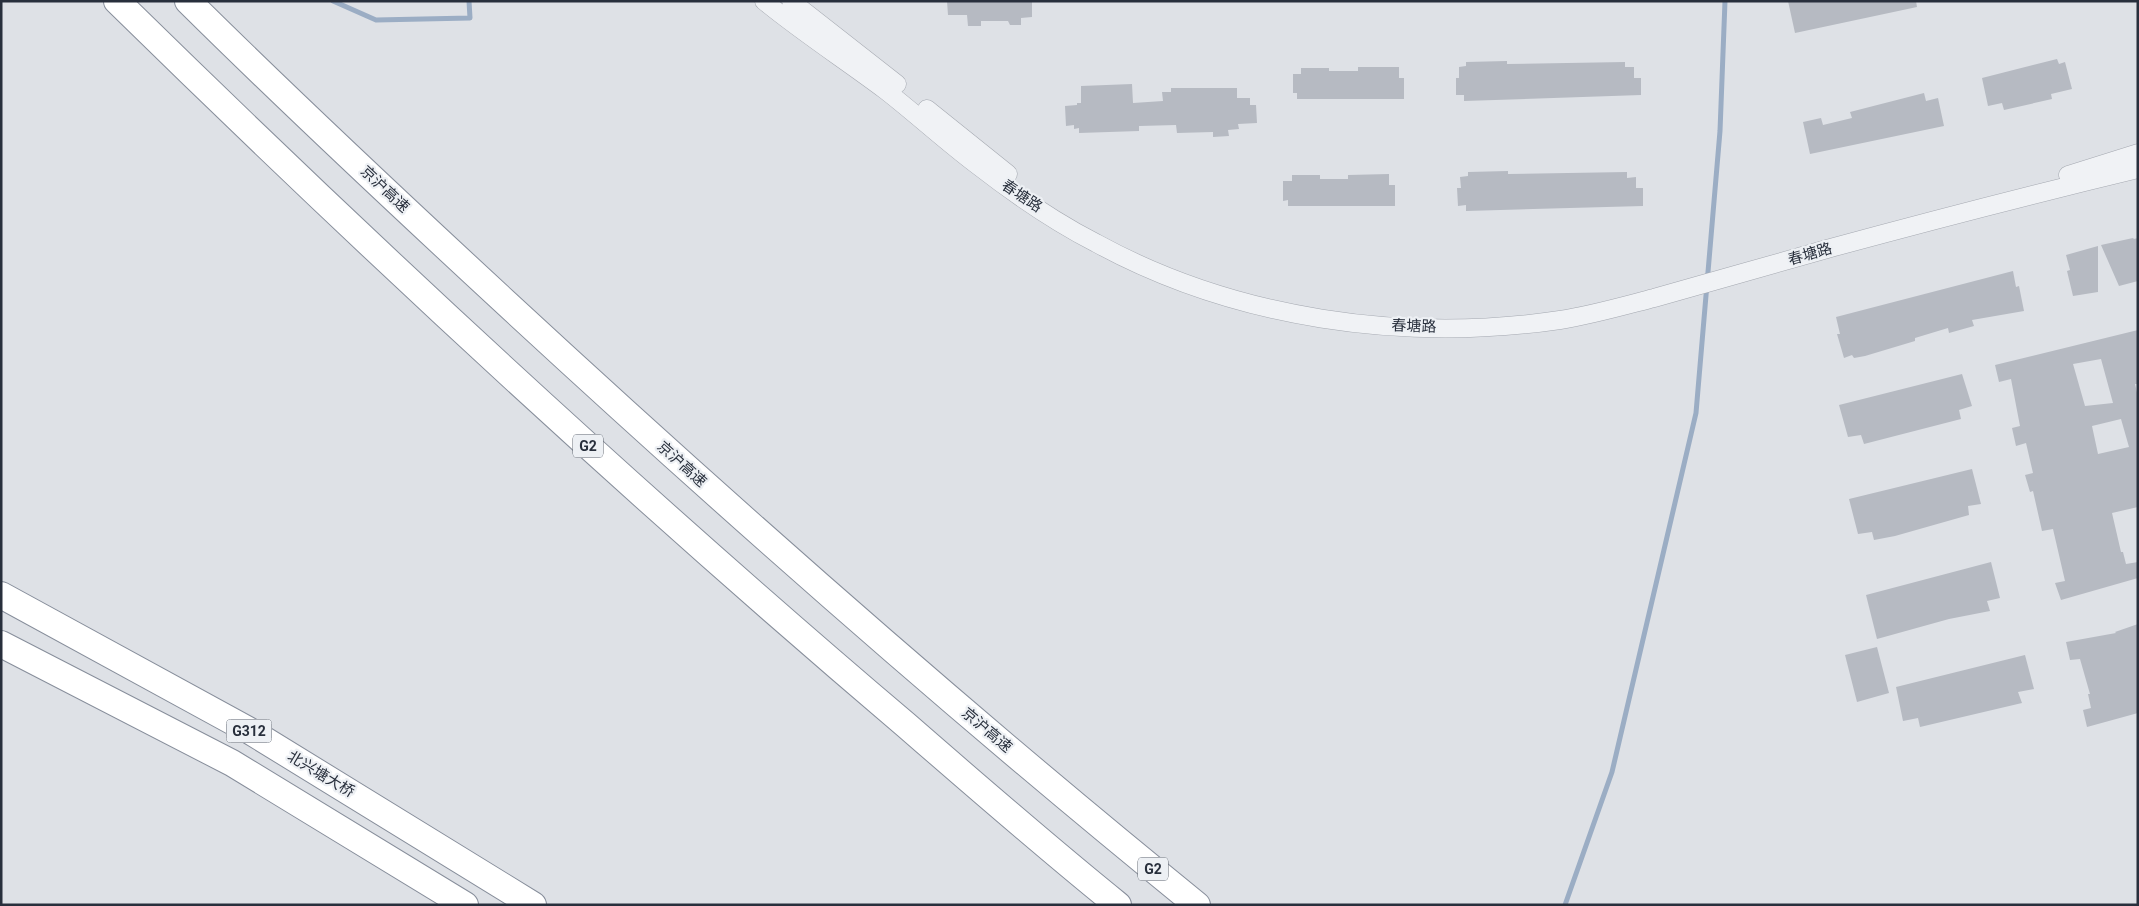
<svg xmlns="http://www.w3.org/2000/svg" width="2139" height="906" font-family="Roboto,'Noto Sans SC',sans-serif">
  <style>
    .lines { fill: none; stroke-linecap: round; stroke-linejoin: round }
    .stream { stroke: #9badc4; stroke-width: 5 }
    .building { fill: #b6bac2; fill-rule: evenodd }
    .minor-casing { stroke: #a4a8b0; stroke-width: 19 }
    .highway-casing { stroke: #878e9b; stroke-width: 28 }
    .minor { stroke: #f0f2f5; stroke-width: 18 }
    .highway { stroke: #fff; stroke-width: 26 }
    .labels { text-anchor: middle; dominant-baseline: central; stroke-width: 4.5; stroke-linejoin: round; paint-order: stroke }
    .shield { fill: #edf0f4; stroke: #636973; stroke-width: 1 }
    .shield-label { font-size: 14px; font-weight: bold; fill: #282f3c }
    .street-label { font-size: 15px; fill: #282f3c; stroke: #edf0f4 }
  </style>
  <rect width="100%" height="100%" fill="#dee1e6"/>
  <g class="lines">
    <path class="stream" d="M333,1L376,20L470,18L469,1
      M1565,905L1612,772L1696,413L1720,131L1725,1"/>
  </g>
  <path class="building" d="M947,1H1032V17L1021,18V25H1010L1008,21H981V26H968L967,15H948Z
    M1788,1H1916L1917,7L1795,33Z
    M2057,59L2059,64L2065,62L2072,89L2051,94L2052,99L2004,110L2002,103L1988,106L1982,78Z
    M1507,61V64L1625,62V67H1634V78H1641V95L1464,101V95H1456V78H1459V67L1466,66V62Z
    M1358,67H1399V78H1404V99H1297V93H1293V74H1301V68H1329V71H1358Z
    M1132,84L1133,103L1163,101L1162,92H1171V88H1237V98H1250V105H1256L1257,123L1238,124L1239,129L1228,130L1229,136L1213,137V132L1177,133L1176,125L1139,126V131L1079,133V128L1074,129V125L1066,126L1065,106L1077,105V103H1081V86Z
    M1924,93L1926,101L1938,98L1944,126L1810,154L1803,122L1821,118L1823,125L1852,118L1850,112Z
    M1508,171V174L1627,172V178L1636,177V188H1643V206L1466,211V205L1458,206L1457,188H1461L1460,177L1468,176V172Z
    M1389,174V185H1395V206H1288V200L1283,201V181H1292V175H1320V179H1348V175Z
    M2133,238L2134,239L2138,238V281L2119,286L2101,245Z
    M2098,246V292L2073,296L2067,271L2070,270L2066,255Z
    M2013,271L2016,287L2019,286L2024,311L1972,320L1974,326L1949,333L1948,328L1915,338V341L1865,356L1854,358L1852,355L1844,358L1837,334H1840L1836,317Z
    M2138,330V384H2135L2138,397V507L2112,513L2121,552H2123L2126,564L2138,562V578L2061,600L2055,583L2065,581L2053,529L2042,531L2033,491L2030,492L2025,475L2033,473L2026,443L2016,446L2012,428L2020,426L2011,379L1999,382L1995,365ZM2101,359L2113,403L2085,406L2073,364ZM2121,419L2129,447L2098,454L2092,426Z
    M1962,374L1972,406L1959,410L1961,419L1864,444L1861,435L1848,437L1839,405Z
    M1972,469L1981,504L1968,506L1969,515L1895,536L1874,540L1872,532L1858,534L1849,499Z
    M1991,562L2000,598L1987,601L1990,611L1949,619L1877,639L1866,595Z
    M2138,624V713L2087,727L2083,710L2091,708L2088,694H2090L2080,659L2070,660L2066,642L2116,633L2115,632Z
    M1877,647L1889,693L1857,702L1845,655Z
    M2025,655L2034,689L2018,692L2022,703L1920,727L1918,718L1903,721L1896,687Z"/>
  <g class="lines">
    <defs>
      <path id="minor" d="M764,1C803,33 845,60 885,90C916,114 945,141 977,165C1013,193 1055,222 1096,243C1235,319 1404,343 1560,320C1592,315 1623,306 1654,298C1712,282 1769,265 1827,249C1930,221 2034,194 2138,169
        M791,1L897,84
        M927,109L1008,174
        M2068,175L2138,153"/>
      <path id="highway" d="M117,1C372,251 634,494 906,725C976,786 1046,847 1118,905
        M188,1C291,103 397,202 504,301C729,509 959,712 1197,905
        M1,595L250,731L533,905
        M1,644L232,763L465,905"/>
    </defs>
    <use href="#minor" class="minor-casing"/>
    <use href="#highway" class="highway-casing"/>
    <use href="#minor" class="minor"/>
    <use href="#highway" class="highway"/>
  </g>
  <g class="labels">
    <g class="shield">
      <rect x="573" y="434.5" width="30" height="23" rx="4"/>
      <rect x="226.5" y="719.5" width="45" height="23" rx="4"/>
      <rect x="1138" y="857.5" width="30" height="23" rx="4"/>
    </g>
    <g class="shield-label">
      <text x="588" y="446">G2</text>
      <text x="249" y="731">G312</text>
      <text x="1153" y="869">G2</text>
    </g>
    <g class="street-label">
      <text transform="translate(385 189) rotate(43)">京沪高速</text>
      <text transform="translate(1022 196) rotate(34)">春塘路</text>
      <text transform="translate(1810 254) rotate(-16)">春塘路</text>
      <text transform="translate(1414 326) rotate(2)">春塘路</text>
      <text transform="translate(682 464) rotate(42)">京沪高速</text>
      <text transform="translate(987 730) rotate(40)">京沪高速</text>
      <text transform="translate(321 774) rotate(31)">北兴塘大桥</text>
    </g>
  </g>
  <rect width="2139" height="906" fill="none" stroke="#282f3c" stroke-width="5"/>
</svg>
